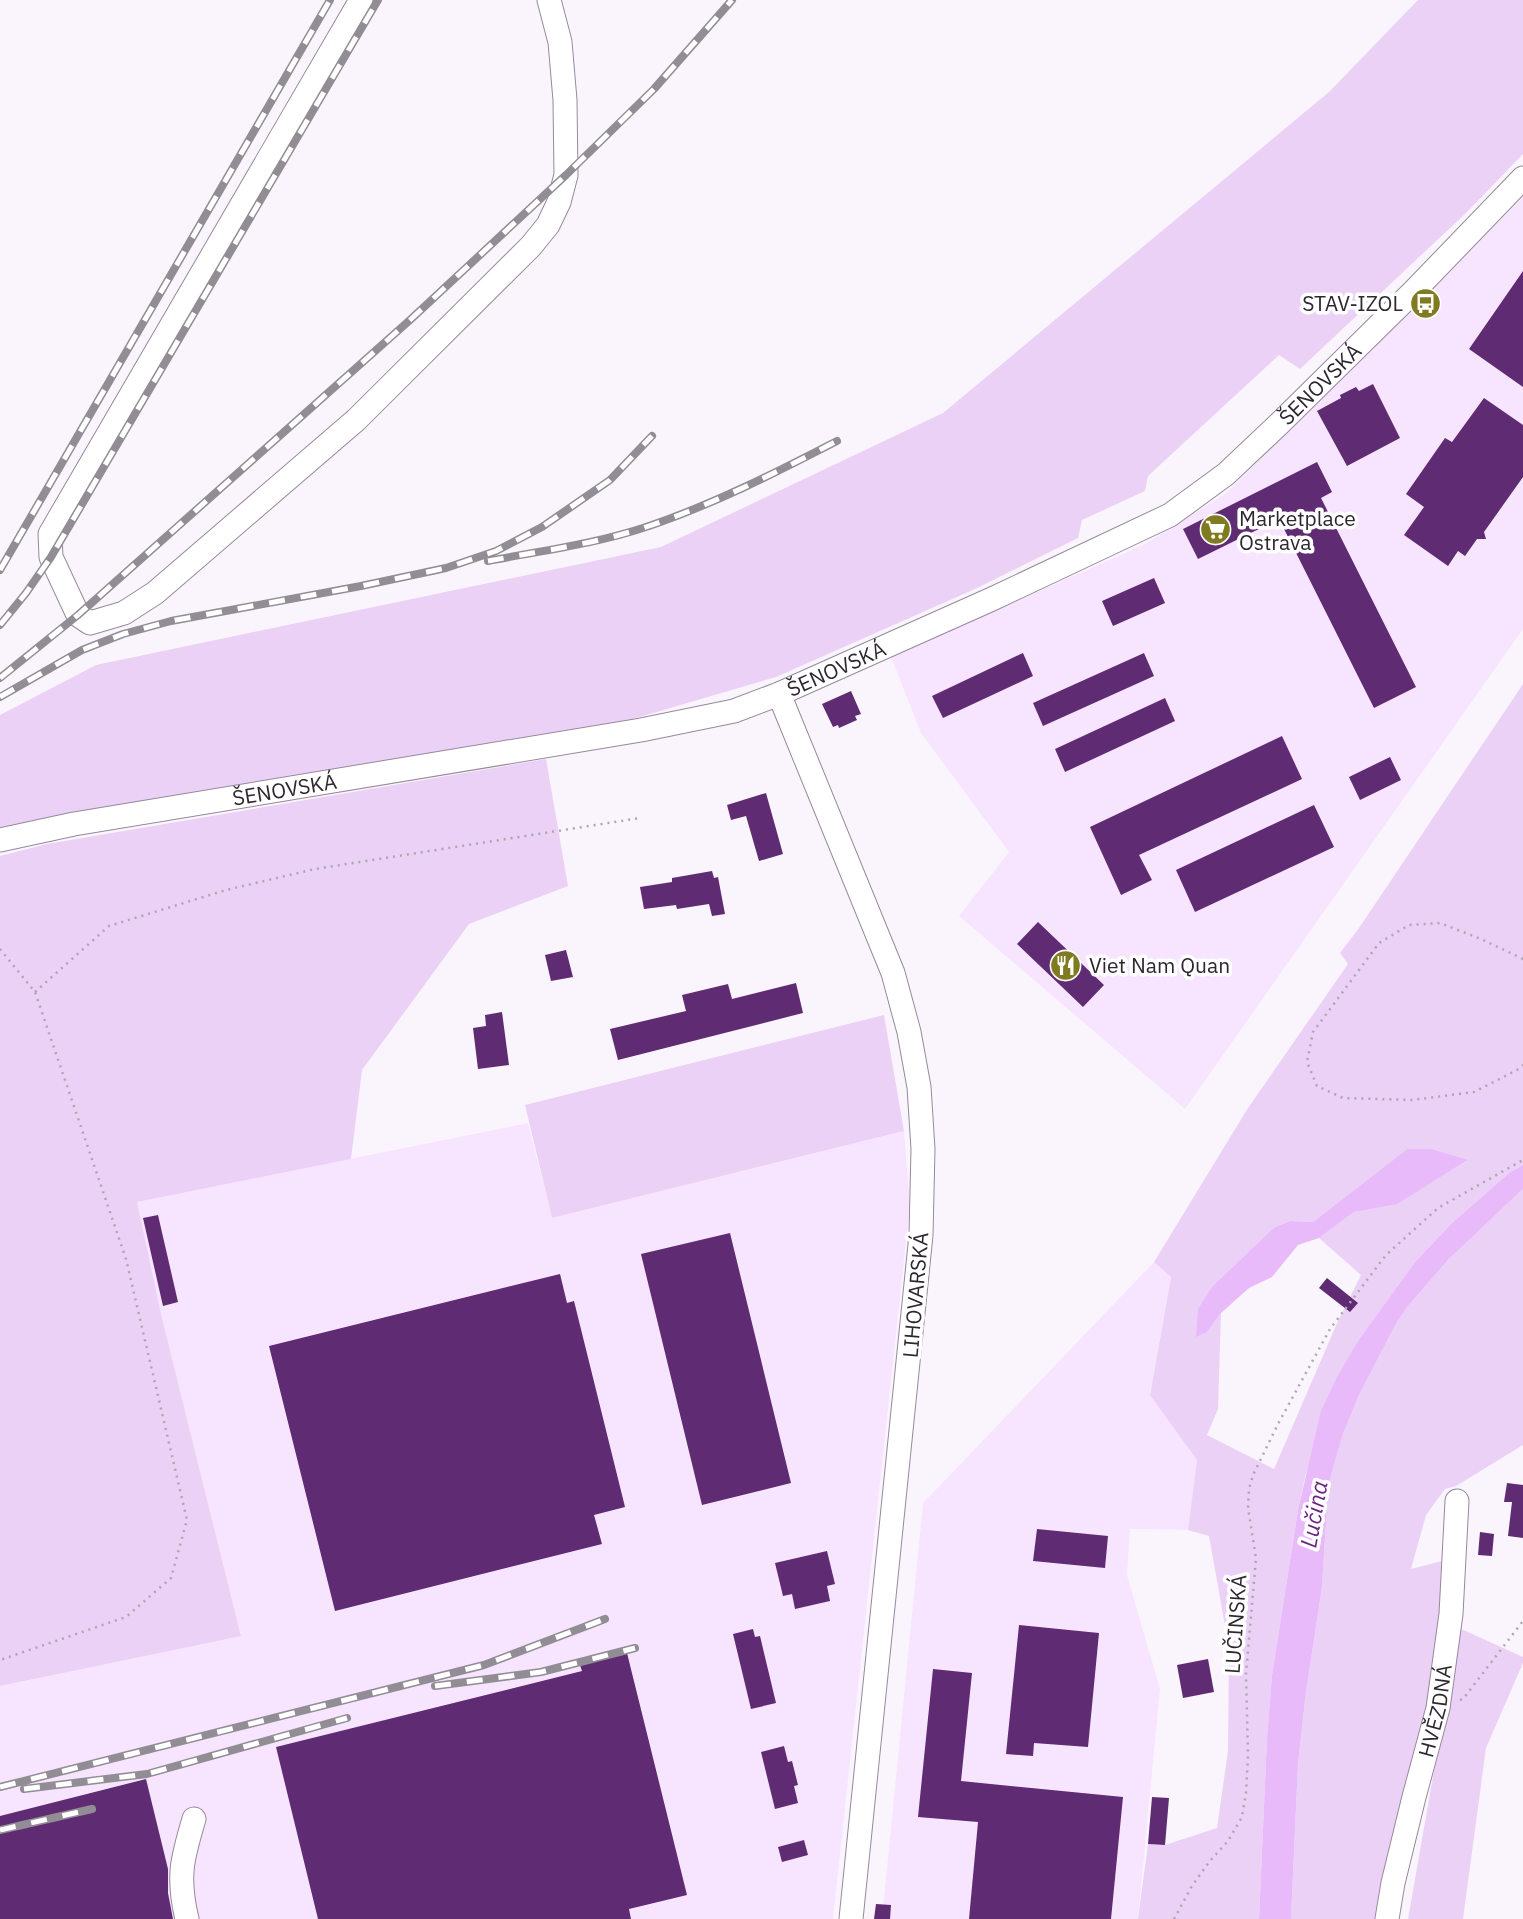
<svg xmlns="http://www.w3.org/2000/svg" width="1523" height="1919" font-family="'IBM Plex Sans',sans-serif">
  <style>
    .built { fill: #f7e5ff }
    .green { fill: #ebd1f6; fill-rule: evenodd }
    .water { fill: #e8bafa }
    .building { fill: #5f2b72 }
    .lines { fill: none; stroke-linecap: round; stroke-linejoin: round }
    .minor-casing { stroke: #96899b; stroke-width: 25 }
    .path { stroke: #aca7af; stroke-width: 2.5; stroke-dasharray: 2 5; stroke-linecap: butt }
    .minor { stroke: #fff; stroke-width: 23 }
    .rail-casing { stroke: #928d94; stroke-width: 8 }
    .rail { stroke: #fff; stroke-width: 5; stroke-dasharray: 16; stroke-linecap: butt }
    .labels { text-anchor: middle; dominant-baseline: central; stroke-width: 7; stroke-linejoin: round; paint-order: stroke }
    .poi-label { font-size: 21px; fill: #2d282f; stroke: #fff; text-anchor: start }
    .street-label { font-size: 21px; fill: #2d282f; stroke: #fff }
    .water-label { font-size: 23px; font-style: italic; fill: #6b2682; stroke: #fff }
  </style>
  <rect width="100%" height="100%" fill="#faf5fd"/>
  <path class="built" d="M1523,197V629L1185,1109L959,916L1009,852L921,733L891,657L1145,544L1225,494L1358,363Z
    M528,1123L552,1218L904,1131L910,1204L833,1919H0V1686L241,1635L161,1314L136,1202Z
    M1154,1262L1171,1276L1150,1394L1197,1460L1188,1530L1130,1529L1127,1575L1160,1689L1138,1919H882L923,1503Z"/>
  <path class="green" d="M1418,0H1523V154L1466,213L1300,369L1279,355L1148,476L1145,491L1082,520L1078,538L975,589L776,677L633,719L67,814L0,832V715L96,665L661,547L943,413L1329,92Z
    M1523,684V1165L1509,1173L1452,1223L1415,1262L1360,1338L1306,1473L1298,1510L1272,1675L1267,1738L1259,1919H1138L1148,1844L1165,1845L1217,1828L1228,1751L1229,1648L1209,1536L1188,1530L1197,1460L1150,1395L1171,1277L1154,1262L1248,1108L1348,964L1340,953L1359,928ZM1407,1149L1467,1161L1397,1203L1354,1212L1319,1238L1361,1275L1338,1321L1274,1469L1207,1435L1218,1409L1221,1313L1207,1332L1275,1227L1290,1221L1313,1222Z
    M546,759L568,886L469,924L362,1070L351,1159L137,1202L161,1314L241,1636L0,1686V856L47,844Z
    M884,1015L904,1131L552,1218L525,1105Z
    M1523,1189V1445L1456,1486L1445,1489L1426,1515L1411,1569L1446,1560L1436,1685L1382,1919H1291L1298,1764L1306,1692L1322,1587L1327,1506L1331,1475L1343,1434L1359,1395L1397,1322L1408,1306L1449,1259Z
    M1459,1628L1523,1657V1663L1486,1748L1463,1919H1408Z"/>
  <path class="water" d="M1407,1149H1431L1468,1160L1397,1204L1354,1212L1319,1238L1298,1245L1272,1277L1249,1288L1221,1313L1207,1332L1196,1337L1198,1309L1212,1287L1275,1227L1290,1221L1313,1222Z
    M1523,1165V1189L1449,1259L1408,1306L1397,1322L1359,1395L1343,1434L1331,1475L1327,1506L1322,1587L1306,1692L1298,1764L1291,1919H1259L1267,1738L1272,1675L1298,1510L1321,1411L1337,1377L1360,1338L1415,1262L1452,1223L1509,1173Z"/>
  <path class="building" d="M1523,271V387L1469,349Z
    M1373,384L1400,438L1347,466L1317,411L1341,398L1340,395L1356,387L1359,391Z
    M1484,398L1523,425V477L1484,532L1486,539H1477L1465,556L1458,551L1448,566L1404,535L1424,507L1406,494L1445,438L1452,442Z
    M1317,462L1332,492L1321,498L1416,687L1374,708L1279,519L1198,559L1183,529Z
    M1154,578L1165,603L1113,626L1102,601Z
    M1023,653L1033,676L943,718L932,696Z
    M1144,653L1154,676L1043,726L1033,703Z
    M851,691L861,714L855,716L857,720L839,728L838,725L833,727L822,704Z
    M1165,698L1175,721L1065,772L1055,749Z
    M1282,736L1302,779L1139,855L1152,880L1121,895L1090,827Z
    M1390,757L1401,780L1360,800L1349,777Z
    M766,793L783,854L759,861L746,816L731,820L727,805Z
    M1314,805L1334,847L1195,912L1176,870Z
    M712,871L714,878L718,877L725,914L712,916L709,904L677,909L676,905L644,909L640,887L672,882V878Z
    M1038,922L1104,985L1083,1007L1017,944Z
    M566,950L573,977L551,981L545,955Z
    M796,983L803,1013L618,1060L610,1029L686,1011L682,995L728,984L732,999Z
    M502,1012L509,1065L478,1069L473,1028L486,1026L485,1015Z
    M158,1215L178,1302L163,1306L143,1218Z
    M730,1233L791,1483L702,1505L641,1254Z
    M560,1274L567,1303L574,1301L625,1507L594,1515L602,1544L335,1611L269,1346Z
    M1327,1278L1358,1303L1350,1312L1319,1288Z
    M1507,1483L1523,1485V1538L1508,1536L1512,1502H1504Z
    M1037,1529L1108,1536L1105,1568L1033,1561Z
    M1480,1532L1494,1534L1492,1556L1478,1555Z
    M827,1551L835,1584L827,1586L830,1601L795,1609L792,1594L783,1596L775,1563Z
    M1019,1625L1099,1633L1088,1747L1034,1743L1033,1756L1006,1754Z
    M753,1629L755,1637L760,1636L776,1703L751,1709L733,1634Z
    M627,1653L687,1895L629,1909L631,1919H318L276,1747L582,1671L580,1665Z
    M1208,1659L1214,1692L1183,1698L1177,1665Z
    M933,1669L972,1673L961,1781L1123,1797L1111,1919H969L978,1822L918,1817Z
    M784,1746L788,1762L792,1761L798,1785L794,1786L798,1803L775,1809L761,1752Z
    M146,1779L168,1869V1893L173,1919H0V1816Z
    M1152,1797L1169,1798L1165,1845L1148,1844Z
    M804,1840L808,1855L782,1862L778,1847Z
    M876,1904L891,1905L890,1919H874Z"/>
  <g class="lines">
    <defs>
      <g id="minor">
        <path d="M361,0L50,534L51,557L78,615L90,623L124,613L155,593L356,420L531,246L548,225L559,202L566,175L565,100L560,42L549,0"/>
        <path d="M779,694L893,973L909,1032L919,1087L923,1149L921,1235L851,1919"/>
        <path id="s1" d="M0,840L74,824L641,730L734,711L779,694L992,599L1170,515L1226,474L1280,423L1413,292L1523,178"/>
        <path d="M187,1919C177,1877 182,1859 194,1819"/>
        <path id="s2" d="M1387,1919L1393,1883L1414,1797L1438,1708L1451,1614L1457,1501"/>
      </g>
    </defs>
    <use href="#minor" class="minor-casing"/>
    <path class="path" d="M0,949L35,992L126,1259L187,1520L171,1578L126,1617L0,1660
      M1523,959L1481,939L1440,923L1409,925L1379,943L1313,1032L1307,1062L1317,1086L1343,1098L1412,1100L1474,1092L1517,1070L1523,1065
      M35,992L109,926L226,890L315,869L640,818
      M1460,1700L1463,1699L1523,1621
      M1174,1919L1192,1886L1209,1862L1228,1841L1242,1817L1246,1793L1248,1756L1246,1674L1256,1558L1248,1508L1249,1489L1253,1475L1278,1424L1330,1329L1386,1255L1438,1208L1523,1160"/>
    <use href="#minor" class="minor"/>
    <defs>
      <path id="rail" d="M488,561C540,551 595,544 646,527C712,505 775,473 837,441
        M0,570L330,0
        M0,625L26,593L51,557L378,0
        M0,678L78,615L410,320L566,175L654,89L732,0
        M0,697L82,650L123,634L171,621L361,586L446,568L496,551L542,527L610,480L652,436
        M435,1686L541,1672L635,1648
        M0,1787L484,1665L605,1619
        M24,1789L147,1774L347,1718
        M0,1830L92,1809"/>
    </defs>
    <use href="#rail" class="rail-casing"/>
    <use href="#rail" class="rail"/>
  </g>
  <defs>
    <symbol id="bus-disc" viewBox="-11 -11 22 22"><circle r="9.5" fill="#807b21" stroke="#fff"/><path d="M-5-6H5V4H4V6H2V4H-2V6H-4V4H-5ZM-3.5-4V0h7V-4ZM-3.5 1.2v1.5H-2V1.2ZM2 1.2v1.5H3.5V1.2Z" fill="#fff"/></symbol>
    <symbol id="supermarket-disc" viewBox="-11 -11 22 22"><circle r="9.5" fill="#807b21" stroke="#fff"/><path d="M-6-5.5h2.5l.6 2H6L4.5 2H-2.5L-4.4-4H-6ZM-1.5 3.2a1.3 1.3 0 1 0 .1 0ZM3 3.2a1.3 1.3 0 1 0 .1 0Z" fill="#fff"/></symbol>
    <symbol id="restaurant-disc" viewBox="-11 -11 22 22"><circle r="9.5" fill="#807b21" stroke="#fff"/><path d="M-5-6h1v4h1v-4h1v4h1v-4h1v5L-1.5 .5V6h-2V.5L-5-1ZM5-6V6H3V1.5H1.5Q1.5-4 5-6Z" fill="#fff"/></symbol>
  </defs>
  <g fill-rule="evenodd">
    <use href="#bus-disc" x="1408" y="286" width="35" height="35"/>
    <use href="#supermarket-disc" x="1198" y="512" width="35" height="35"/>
    <use href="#restaurant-disc" x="1048" y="948" width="35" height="35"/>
  </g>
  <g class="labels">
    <g class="poi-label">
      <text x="1403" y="303" text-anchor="end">STAV-IZOL</text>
      <text x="1239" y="518">Marketplace<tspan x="1239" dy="24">Ostrava</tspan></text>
      <text x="1089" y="965">Viet Nam Quan</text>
    </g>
    <g class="street-label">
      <text stroke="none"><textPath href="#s1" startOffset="1423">ŠENOVSKÁ</textPath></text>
      <text stroke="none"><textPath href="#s1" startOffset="856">ŠENOVSKÁ</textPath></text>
      <text stroke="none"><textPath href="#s1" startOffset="289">ŠENOVSKÁ</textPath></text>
      <text transform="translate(915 1295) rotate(-85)">LIHOVARSKÁ</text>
      <text transform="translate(1235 1624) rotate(-86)">LUČINSKÁ</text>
      <text stroke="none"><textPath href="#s2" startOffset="214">HVĚZDNÁ</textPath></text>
    </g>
    <g class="water-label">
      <text transform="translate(1313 1514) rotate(-80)">Lučina</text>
    </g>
  </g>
</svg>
